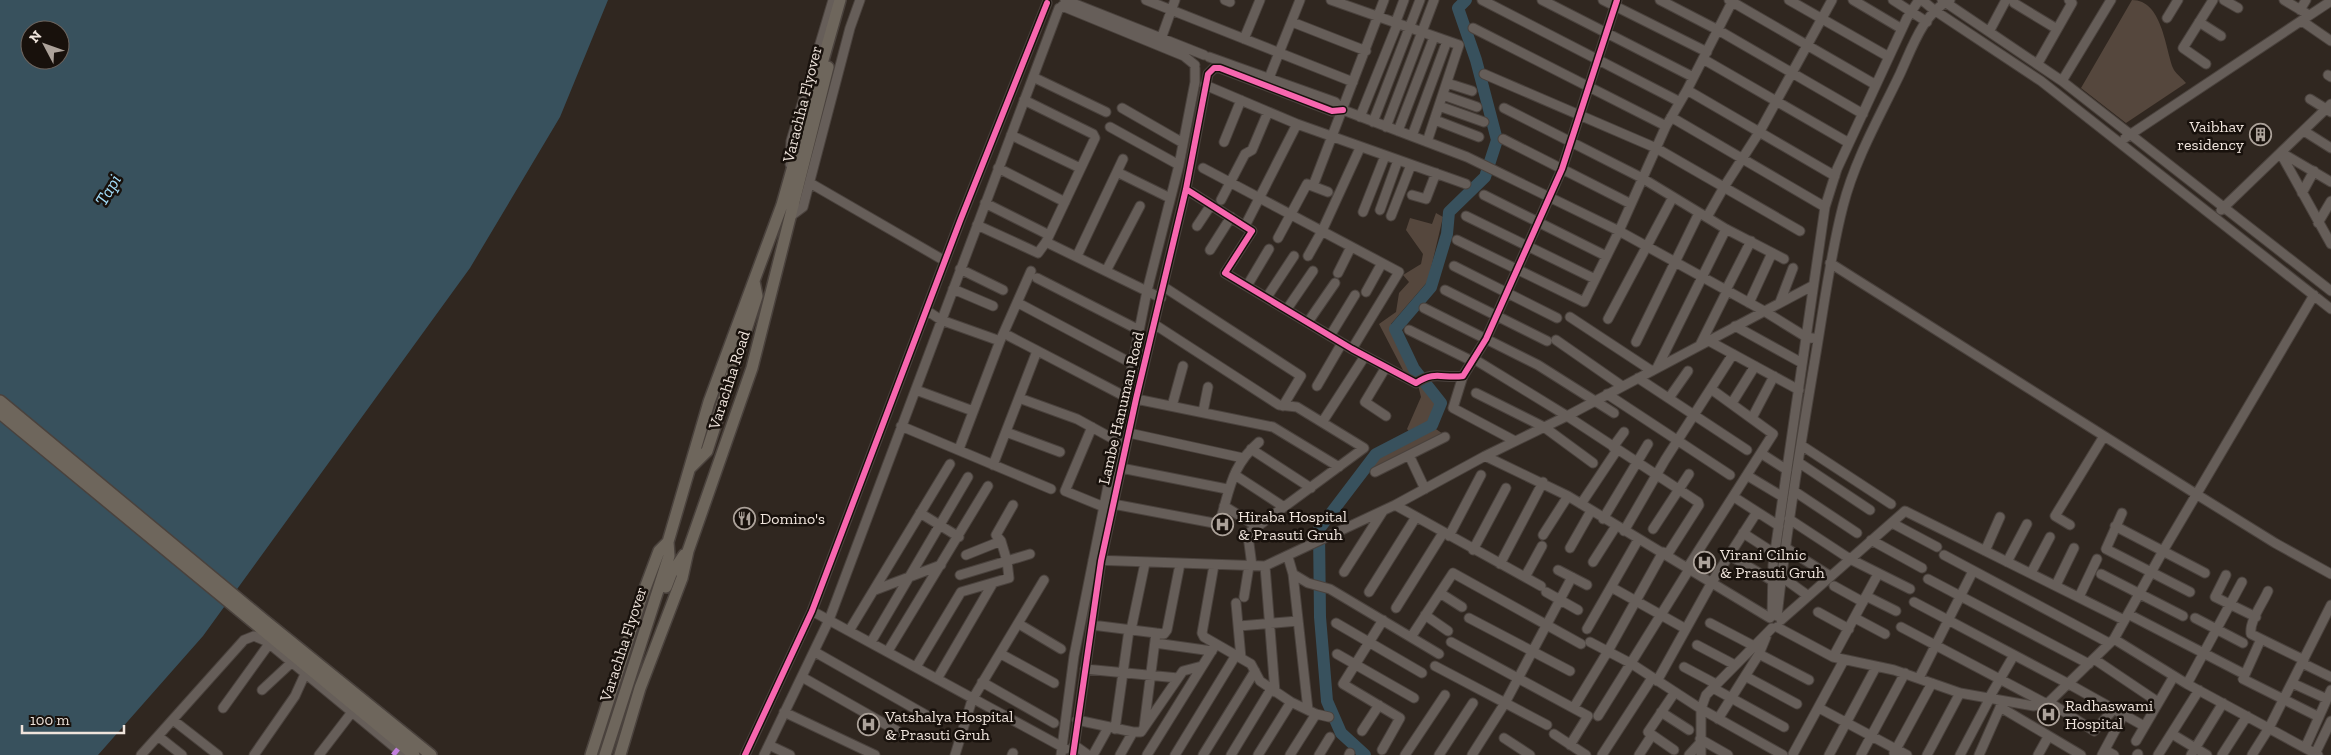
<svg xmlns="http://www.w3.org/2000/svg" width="2331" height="755" font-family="'Zilla Slab',serif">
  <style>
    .green { fill: #55473d }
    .water { fill: #38515d; fill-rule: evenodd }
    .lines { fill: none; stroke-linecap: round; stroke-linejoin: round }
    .river { stroke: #38515d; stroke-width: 12 }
    .minor-casing { stroke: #4a423d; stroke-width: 11 }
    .major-casing { stroke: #4a423d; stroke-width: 14 }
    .minor { stroke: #665e59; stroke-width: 9 }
    .major { stroke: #6e665c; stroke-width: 11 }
    .quiet { stroke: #c07fdc; stroke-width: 5; stroke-dasharray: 10 5; stroke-linecap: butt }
    .cycleway-casing { stroke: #18110c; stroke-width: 9 }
    .cycleway { stroke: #f766af; stroke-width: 6 }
    .labels { text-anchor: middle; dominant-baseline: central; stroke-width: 5; stroke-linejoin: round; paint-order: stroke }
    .street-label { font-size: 16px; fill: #efe4dc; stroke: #18110c }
    .poi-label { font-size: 16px; fill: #efe4dc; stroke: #18110c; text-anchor: start }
    .water-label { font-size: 18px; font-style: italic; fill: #a2dcf9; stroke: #18110c }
  </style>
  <rect width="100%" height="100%" fill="#302720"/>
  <path class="green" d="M2132,0C2162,0 2165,47 2173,68C2175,73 2182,78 2186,83L2126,123L2081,88Z
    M1436,213L1443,217L1428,281L1391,324L1399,347L1428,387L1436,407L1428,423L1411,434L1407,429L1421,397L1416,377L1404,372L1379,324L1396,312L1399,293L1409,282L1403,275L1421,264L1423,254L1406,230L1410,218L1432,224Z
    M1433,427L1443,434L1373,468L1371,461Z"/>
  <path class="water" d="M0,0H608L560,117L470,268L203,636L98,755H0ZM30,30H60V60H30Z"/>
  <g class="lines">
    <path class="river" d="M1365,755L1341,733L1327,701L1320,617L1319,529L1376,454L1432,425L1441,403L1414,369L1395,329L1431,287L1447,234L1449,212L1485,177L1497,140L1476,60L1458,8L1466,0"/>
    <defs>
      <path id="minor" d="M1065,0L1204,55
        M1146,0L1353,82
        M1225,0L1230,2
        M1331,0L1459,45L1427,142
        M1482,0L1680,102
        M1542,0L1693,77
        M1603,0L1707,52
        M1660,0L1718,30L1863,114
        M1729,0L1876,85
        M1789,0L1889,57
        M1853,0L1902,29
        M1893,0L1927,22
        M1922,0L1934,10L2041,81L2331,309
        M1942,0L2062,81L2331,291
        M2224,0L2238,8
        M2284,0L2309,15
        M2014,3L2057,29
        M1062,6L1184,56L1195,65
        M2300,10L2306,0
        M2167,18L2178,0
        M2302,21L2331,41
        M1292,22L1366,51
        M2199,22L2221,36
        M1395,24L1404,0
        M1473,28L1666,126
        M1990,30L2006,0
        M1161,39L1175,0
        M1244,39L1260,0
        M1209,57L1335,102L1343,110L1467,157L1619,231L1764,311L1806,337L1818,339
        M1703,59L1849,143
        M2038,63L2072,3L2069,0
        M2206,64L2183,48L2213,0
        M1484,74L1656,148L1800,231
        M2328,75L2331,77
        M1033,77L1106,112
        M1269,78L1300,0
        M2062,81L2111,0
        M1447,83L1472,91
        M1205,85L1297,124L1466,184
        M1687,90L1835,176
        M1443,95L1477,107
        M2310,99L2331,112
        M1439,106L1484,122
        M1122,108L1183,143
        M1504,108L1642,178L1726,229L1784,259
        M1360,117L1397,25
        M1671,117L1825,207
        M1435,120L1479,137
        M1373,122L1420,0
        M1110,127L1179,165
        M1386,127L1434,0
        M1398,131L1434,37
        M2304,131L2331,148
        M1011,135L1080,168
        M1412,136L1447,41
        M2125,138L2331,1
        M1503,139L1631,204
        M1224,142L1241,100
        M2282,153L2331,182
        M2281,154L2331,244
        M790,164L791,141L833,0
        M998,168L1065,202
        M1203,168L1399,272L1352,349
        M1117,172L1170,198
        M810,183L945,261
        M1313,186L1384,0
        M1186,189L1252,231L1225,273L1352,349L1416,383C1435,370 1443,379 1463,376L1486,339L1562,169L1617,0
        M2302,193L2314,171
        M1412,195L1426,199L1436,173
        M1484,195L1606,256
        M1221,200L1245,154L1252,150L1268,112
        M985,203L1049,235
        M1380,210L1398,160
        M2221,210L2331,104
        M1363,212L1385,156
        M791,216L803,207L850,28L860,0
        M1391,216L1411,165
        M1466,216L1595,279
        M1707,217L1724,187L1760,131L1832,0
        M2318,223L2331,201
        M977,225L1038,253L1046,242L1095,138L1093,134L1024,100
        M1197,226L1211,205
        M1245,226L1297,124
        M1278,238L1307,184L1328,192
        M1457,240L1584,302L1619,231L1666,126L1687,90L1733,0
        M1046,242L1161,298
        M1210,250L1231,217
        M1077,256L1123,159
        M1308,256L1322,231L1360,148
        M1830,263L2196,494L2275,543L2331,574
        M1454,266L1557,318
        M960,269L1003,290
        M1106,271L1140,206
        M1338,273L1351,247
        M1037,278L1139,330
        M1247,286L1269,249
        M1164,287L1301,376L1283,406
        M953,289L993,306
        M1445,290L1547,341
        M1726,290L1751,241
        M1366,292L1382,263
        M1267,297L1294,256
        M1780,302L1793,268
        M1749,303L1772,253
        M1022,305L1133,364
        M1424,308L1538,365L1614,413
        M1287,309L1313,271
        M926,310L941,320L1000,341
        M1570,317L1652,371
        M1608,319L1673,197
        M1308,322L1335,283
        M1154,324L1279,405L1297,407L1364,448L1250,532L1248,536L1252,566
        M1735,326L1802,363
        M1409,330L1472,361
        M1009,336L1126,397
        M1330,336L1355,295
        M1556,340L1622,386
        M1709,341L1799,390
        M1636,342L1699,213
        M1700,345L1727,291
        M1474,359L1567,416L1698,502L1699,505L1667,555
        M1657,368L1726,229
        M1463,376L1453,408L1515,441
        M1638,378L1747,450
        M1317,386L1342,343
        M916,390L973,411
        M1476,393L1544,427L1593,463
        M1607,394L1730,475
        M1019,398L1077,419L1117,441
        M1669,398L1688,371
        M1136,399L1273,427L1339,467
        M1732,403L1755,366
        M1172,406L1183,366
        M1203,412L1208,387
        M1386,416L1365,402L1386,367
        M1752,418L1774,376
        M1323,421L1365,356
        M901,426L1051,489
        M1092,427L1065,491L1104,507
        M1006,432L1060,452
        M1129,433L1243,458
        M1801,445L1891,504
        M1613,447L1624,432
        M959,449L1000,341L1031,271
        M1251,449L1311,488
        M1762,454L1787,470
        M1409,455L1425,489
        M1485,456L1568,496L1770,618
        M1798,462L1870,510
        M993,465L1037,351
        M1121,468L1227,489
        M1375,472L1445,437
        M1235,475L1284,507
        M1748,476L1783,497
        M1794,491L1857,533
        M1734,497L1779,526
        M1113,504L1219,524C1230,491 1230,467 1259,442
        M1581,504L1617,450
        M1395,505L1541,586
        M1224,506L1258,527
        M920,513L959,537
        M2122,513L2106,549L2190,592
        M1603,519L1648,444
        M1789,519L1850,559L1910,589
        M1892,523L1937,547
        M2070,525L2055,516L2104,436
        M2115,526L2205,573
        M1653,529L1689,474
        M1624,531L1665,460L1733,354
        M1743,533L1774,553
        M1543,535L1568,496
        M1449,536L1481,475
        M1871,540L1922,568
        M1570,548L1591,511
        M1786,548L1830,576
        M1473,550L1506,488
        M1985,551L2000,517
        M966,555L1001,541L996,535L1013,505
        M1729,555L1771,580
        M1944,555L2109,643
        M1288,557L1293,574L1308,710
        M1093,560L1265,566L1395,505L1485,456L1567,416L1812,286
        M1593,562L1616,526
        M2007,562L2027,524
        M1500,564L1543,482
        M1214,565L1202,633L1204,637L1251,664L1260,681L1291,702L1316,714L1329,717
        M1265,566L1275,692
        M1688,567L1773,434L1711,389
        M1558,570L1587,585
        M1344,572L1383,511
        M2031,573L2050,537
        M1293,574L1308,583L1330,589L1439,654
        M2101,574L2183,616
        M960,575L1030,554
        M2226,575L2215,597L2256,617
        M1525,577L1542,546
        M1782,577L1807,595
        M1928,579L2089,664
        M2056,585L2074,548
        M1834,586L1863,602
        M1611,587L1686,629
        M875,590L941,565
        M2268,591C2263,603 2249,621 2251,634L2304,660
        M1369,592L1416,517
        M1546,592L1578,610
        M1440,593L1462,607
        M1866,596L1896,611
        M1244,597L1249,566
        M2079,597L2097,559
        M1914,602L2067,683L2144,726
        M1236,603L1241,658
        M1396,608L1443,533
        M812,611L1066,749
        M1818,612L1849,629
        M2128,614L2244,674
        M1425,615L1448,631
        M1772,616L1773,565L1825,207L1837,169L1907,18L1919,0
        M1777,616C1787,526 1802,436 1817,347C1825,299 1831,252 1843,206C1855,159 1880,116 1900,74C1912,48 1923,13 1950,0
        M1469,618L1570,671
        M1855,618L1885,634
        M2195,618L2243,643
        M1781,620L1905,511L2124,620
        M1336,623L1422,673
        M1710,623L1754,646
        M1019,624L1061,649
        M1092,625L1164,634L1167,630L1180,564
        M1239,626L1298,621
        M1777,627L1833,657L1894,670L1960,693L2034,706L2049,702L2114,639L2163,551L2314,295
        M1901,627L2045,703
        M1587,629L1638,540
        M1131,630L1145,563
        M849,631L950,464
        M1411,637L1453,573L1581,644
        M2114,639L2187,684L2318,755
        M2261,639L2243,679L2319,717
        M871,642L968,477
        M1451,642L1588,716L1570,745
        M1590,642L1632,664L1701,709L1783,755
        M1155,643L1212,651
        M1697,645L1735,665
        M888,651L988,486
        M815,652L933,719
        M1001,654L1054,683
        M1337,654L1414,698
        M1759,654L1809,680
        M1833,657L1878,574
        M2094,659L2158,702
        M2302,663L2331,677
        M1435,666L1547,725
        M916,667L961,592L1009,578L1007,561L1001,541
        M1684,667L1716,684
        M1085,669L1178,678
        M1745,676L1797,704
        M802,677L899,732
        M1919,678L1973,571
        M937,679L993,583
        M1657,681L1712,582L1757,512
        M982,682L1054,723
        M2292,683L2327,699
        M2187,684L2242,582
        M1713,688L1784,727
        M262,690L291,663
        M1989,698L2014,655
        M2049,702L2094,731L2114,709
        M1574,707L1608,651L1663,552
        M2000,707L2081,755
        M223,708L269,644
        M1819,708L1907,755
        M784,712L875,755
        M1661,712L1689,730
        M1598,716L1690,568
        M1718,719L1759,654L1766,637
        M173,720L218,755
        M1077,720L1133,732H1141L1183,671L1202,666
        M1144,727L1156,633
        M1115,729L1129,630
        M1362,731L1379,705
        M1554,734L1586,755
        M2172,734L2207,755
        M158,736L182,755
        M1504,738L1530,755
        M1700,739L1728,755
        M2136,741L2174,676
        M769,745L790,755
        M1074,745L1088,755
        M2305,748L2331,690
        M1382,750L1400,718L1343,684L1383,620
        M1674,750L1648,732L1675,692
        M2105,750L2114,755
        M1894,753L1932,683
        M1793,754L1844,660
        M2315,754L2331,721
        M141,755L244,640L254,636L266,641L404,755
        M254,755L295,696L305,674
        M319,755L352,712
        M745,755L812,611L960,221L1047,3
        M764,755L829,620L1059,8
        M955,755L972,700L1044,580
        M1012,755L1013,753
        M1061,755L1074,656L1147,291L1179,165L1195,82V68
        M1073,755L1101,561L1136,399L1186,189L1208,74L1214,68H1220L1332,111L1343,110
        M1093,755L1108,728
        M1120,755L1133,732
        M1147,755L1216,644
        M1175,755L1236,655
        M1203,755L1255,671
        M1231,755L1271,689
        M1258,755L1291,702
        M1290,755L1316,714
        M1319,755L1330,737
        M1349,755L1350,753
        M1405,755L1445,695
        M1439,755L1473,703
        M1472,755L1505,703L1572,577
        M1602,755L1652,678
        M1639,755L1652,735
        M1689,755L1700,743
        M1701,755V709L1706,695L1772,628
        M1829,755L1876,667
        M1861,755L1905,673
        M1927,755L1960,693
        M1960,755L1990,698
        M1979,755L2002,703
        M2038,755L2048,737
        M2102,755L2124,714
        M2137,755L2138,754
        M2158,755L2199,690
        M2191,755L2223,703
        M2222,755L2247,716
        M2252,755L2269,728L2331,605"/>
      <path id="major" d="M0,401L264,620L431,755
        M0,413L414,755
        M690,468L707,451L757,296L754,281
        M666,587L671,574L684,555
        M591,755L641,599L659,551L668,542L709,402L782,205L840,0
        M605,755L669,556L668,542
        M620,755L640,688L682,578L688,551L752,368L828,67"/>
    </defs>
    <use href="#minor" class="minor-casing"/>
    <use href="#major" class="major-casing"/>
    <use href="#minor" class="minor"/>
    <use href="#major" class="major"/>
    <path class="quiet" d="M393,755L398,749"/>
    <defs>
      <path id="cycleway" d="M1186,189L1252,231L1225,273L1352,349L1416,383C1435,370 1443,379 1463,376L1486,339L1562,169L1617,0
        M745,755L812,611L960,221L1047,3
        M1073,755L1101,561L1136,399L1186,189L1208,74L1214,68H1220L1332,111L1343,110"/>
    </defs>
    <use href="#cycleway" class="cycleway-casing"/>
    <use href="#cycleway" class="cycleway"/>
  </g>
  <defs>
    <symbol id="building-ring" viewBox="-11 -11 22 22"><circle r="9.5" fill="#18110c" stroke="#aca29a" stroke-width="1.5"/><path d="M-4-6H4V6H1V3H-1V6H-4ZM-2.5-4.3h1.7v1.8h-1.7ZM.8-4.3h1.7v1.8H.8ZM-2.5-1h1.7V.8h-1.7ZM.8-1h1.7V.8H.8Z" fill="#aca29a"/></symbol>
    <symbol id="restaurant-ring" viewBox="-11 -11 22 22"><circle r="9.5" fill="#18110c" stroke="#aca29a" stroke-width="1.5"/><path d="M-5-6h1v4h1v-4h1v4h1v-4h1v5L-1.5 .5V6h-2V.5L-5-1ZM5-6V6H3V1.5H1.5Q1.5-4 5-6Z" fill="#aca29a"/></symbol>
    <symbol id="hospital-ring" viewBox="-11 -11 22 22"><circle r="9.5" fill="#18110c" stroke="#aca29a" stroke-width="1.5"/><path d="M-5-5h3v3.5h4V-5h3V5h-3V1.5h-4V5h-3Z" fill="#aca29a"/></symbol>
  </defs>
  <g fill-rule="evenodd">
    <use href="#building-ring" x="2248" y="122" width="25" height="25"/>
    <use href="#restaurant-ring" x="732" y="506" width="25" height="25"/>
    <use href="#hospital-ring" x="1210" y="512" width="25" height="25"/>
    <use href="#hospital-ring" x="1692" y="550" width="25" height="25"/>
    <use href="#hospital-ring" x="2036" y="702" width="25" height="25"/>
    <use href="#hospital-ring" x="856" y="712" width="25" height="25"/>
  </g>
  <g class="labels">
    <g class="street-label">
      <text transform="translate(802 104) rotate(-76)">Varachha Flyover</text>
      <text transform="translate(729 380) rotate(-72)">Varachha Road</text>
      <text transform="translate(1121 408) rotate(-77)">Lambe Hanuman Road</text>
      <text transform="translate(623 644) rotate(-72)">Varachha Flyover</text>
    </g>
    <g class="poi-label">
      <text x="2244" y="126" text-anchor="end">Vaibhav<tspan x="2244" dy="18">residency</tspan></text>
      <text x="1238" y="516">Hiraba Hospital<tspan x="1238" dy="18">&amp; Prasuti Gruh</tspan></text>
      <text x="760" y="518">Domino's</text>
      <text x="1720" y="554">Virani Cilnic<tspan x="1720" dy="18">&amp; Prasuti Gruh</tspan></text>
      <text x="2065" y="705">Radhaswami<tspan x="2065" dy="18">Hospital</tspan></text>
      <text x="885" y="716">Vatshalya Hospital<tspan x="885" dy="18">&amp; Prasuti Gruh</tspan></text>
    </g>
    <g class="water-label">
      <text transform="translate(108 190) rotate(-59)">Tapi</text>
    </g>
  </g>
  <g transform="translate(45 45) rotate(311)"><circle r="24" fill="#18110c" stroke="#6e655f"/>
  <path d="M0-4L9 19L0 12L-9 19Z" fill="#aca29a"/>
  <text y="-8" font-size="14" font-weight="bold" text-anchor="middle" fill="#efe4dc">N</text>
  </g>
  <path d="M22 725v8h102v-8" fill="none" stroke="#efe4dc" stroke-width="2.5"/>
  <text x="30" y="725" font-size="15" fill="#efe4dc" stroke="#18110c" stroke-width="4" paint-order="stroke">100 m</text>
</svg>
